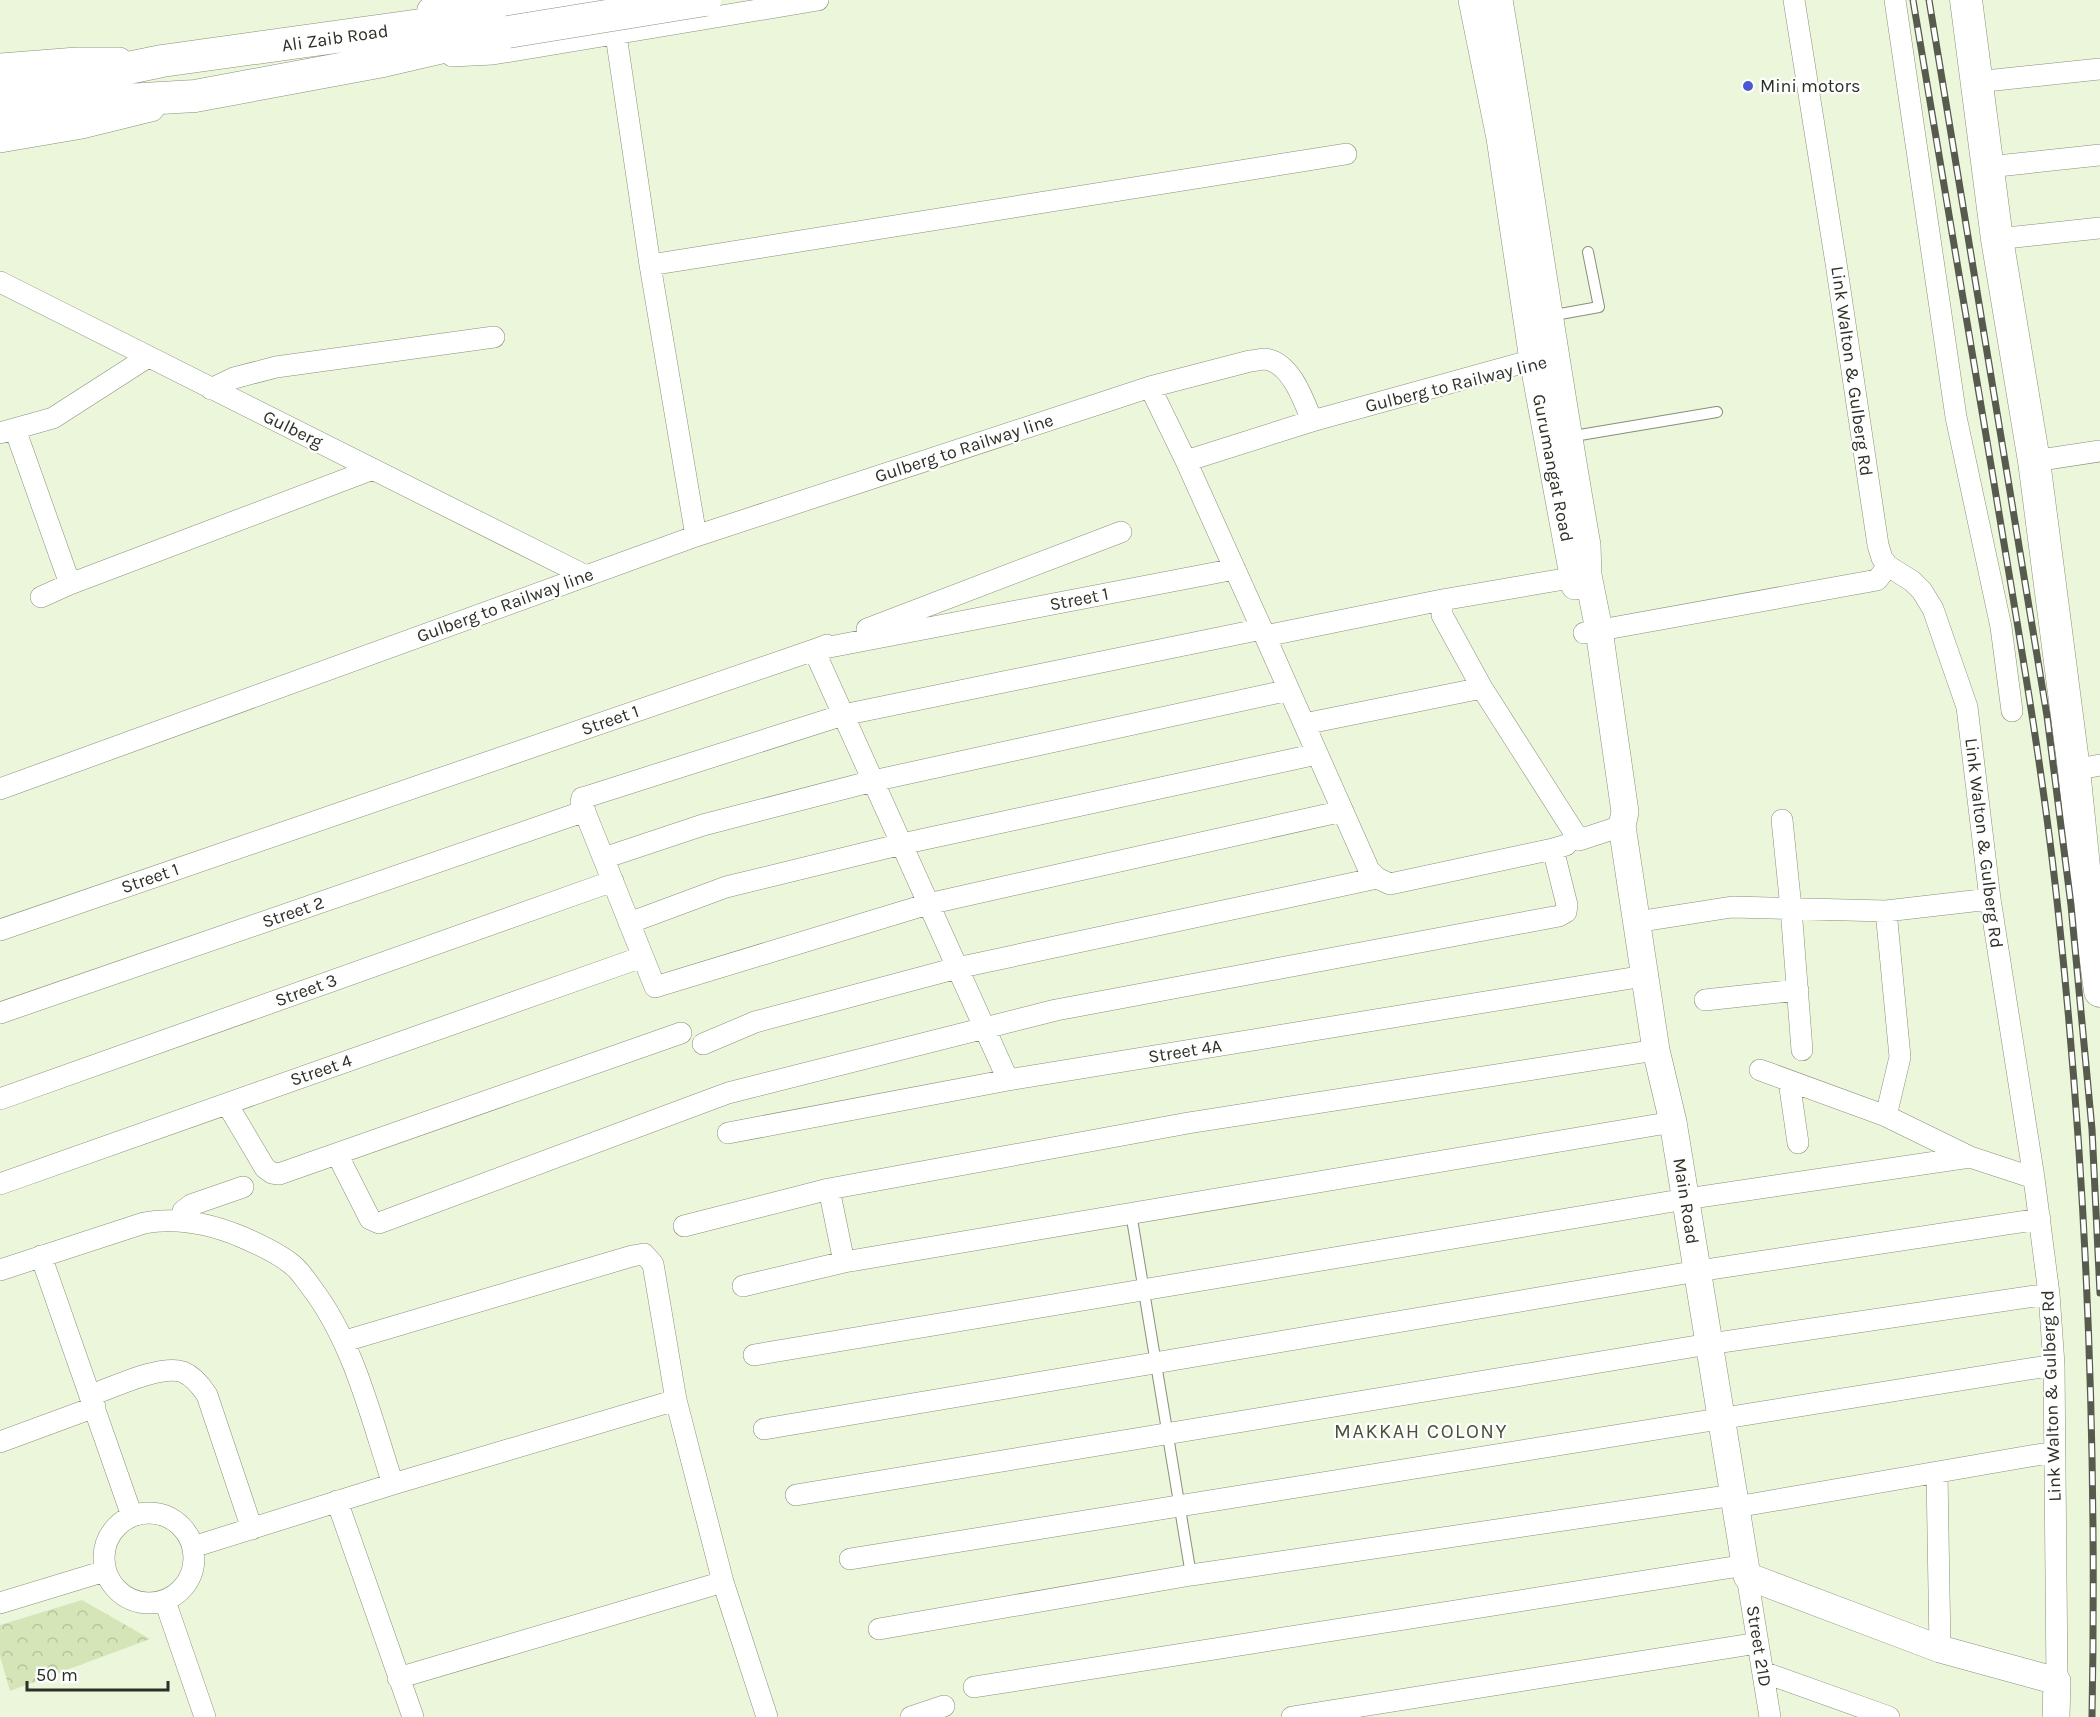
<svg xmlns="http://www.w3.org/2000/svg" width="2100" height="1717" font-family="Karla,sans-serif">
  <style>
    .forest { fill: url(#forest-crowns) }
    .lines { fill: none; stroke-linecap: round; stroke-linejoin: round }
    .service-casing { stroke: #889078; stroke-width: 12 }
    .minor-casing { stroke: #889078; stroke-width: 22 }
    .tertiary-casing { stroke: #889078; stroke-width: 28 }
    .secondary-casing { stroke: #889078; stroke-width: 33 }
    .service { stroke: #fff; stroke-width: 10 }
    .minor { stroke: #fff; stroke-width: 21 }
    .tertiary { stroke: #fff; stroke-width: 27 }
    .secondary { stroke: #fff; stroke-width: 32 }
    .rail-casing { stroke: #565b4d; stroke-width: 7 }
    .rail { stroke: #fefefe; stroke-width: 4.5; stroke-dasharray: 14; stroke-linecap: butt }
    .secondary-bridge-casing { stroke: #889078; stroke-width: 33; stroke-linecap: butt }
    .secondary-bridge { stroke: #fff; stroke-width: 32 }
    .poi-dot { fill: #4b59cf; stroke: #fefefe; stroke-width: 2 }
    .labels { text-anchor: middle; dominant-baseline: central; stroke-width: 4.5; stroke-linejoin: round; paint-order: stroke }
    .street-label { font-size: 18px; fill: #2c3026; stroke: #fefefe }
    .poi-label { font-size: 18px; fill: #2c3026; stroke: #fefefe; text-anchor: start }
    .neighbourhood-label { font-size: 20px; letter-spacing: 1.5px; fill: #4a513b; stroke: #fefefe }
  </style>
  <defs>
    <pattern id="forest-crowns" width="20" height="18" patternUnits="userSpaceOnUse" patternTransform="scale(1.5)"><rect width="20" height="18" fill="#d5e5b8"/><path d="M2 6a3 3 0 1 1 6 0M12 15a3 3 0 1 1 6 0" fill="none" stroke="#b7c59e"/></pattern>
  </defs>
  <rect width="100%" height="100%" fill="#ecf6db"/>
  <path class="forest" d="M82,1600L150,1639L10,1691L0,1656V1625Z"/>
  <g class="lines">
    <defs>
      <path id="service" d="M1549,316L1599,307L1588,252
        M1568,437L1717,412
        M1131,1213L1191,1575"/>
      <path id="minor" d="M1794,0L1836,263L1878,545L1882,558L1888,566L1912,581L1922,591L1933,609L1967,707L1990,899L2034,1178L2049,1294L2054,1365L2057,1681
        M1895,0L1956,417L2001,627L2012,711
        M428,9L482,0
        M616,35L650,265L696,536
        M452,56L493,54L818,0
        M1976,82L2100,69
        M1988,167L2100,155
        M1997,239L2100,228
        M650,265L1346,154
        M0,282L586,576
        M1150,387L1250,361C1255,361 1260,359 1265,359C1291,362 1304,401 1312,421
        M211,389L234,378L276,367L494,337
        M15,429L70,584
        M0,433L53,418L148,357
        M1186,461L1265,636L1442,600V615L1482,688L1579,840L1622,826
        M2034,461L2100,451
        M41,597L70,584L373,469
        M1442,600L1588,575
        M867,629L1121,532
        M1262,629L843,715L586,797L582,798L581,802L655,987L928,904L1343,811
        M1584,633L1877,580L1888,566
        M1265,636L1369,870L1377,878L1390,884L1553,849L1566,845
        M827,645L814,650L1008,1080
        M1304,724L1482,688
        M2074,770L2100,765
        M0,789L696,536L1150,387L1186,461L1312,421L1533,360L1548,359
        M1782,820L1791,908L1802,1050
        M604,858L703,825L873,781L1289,690
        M1636,922L1732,907L1886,911L1990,899
        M629,923L726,887L902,844L1317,754
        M0,930L814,650L1235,569
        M1705,1000L1798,990
        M0,1013L585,811
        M703,1044L755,1022L957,968L1377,878
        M1760,1070L1886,1116L1970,1157
        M1789,1081L1798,1143
        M0,1099L613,881
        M227,1104L265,1168L272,1173L279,1174L681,1033
        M1886,1116L1900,1057L1886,911
        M728,1133L1008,1080L1644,976
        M337,1154L370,1219L379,1223L728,1093L1056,1010L1559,916L1566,912L1567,905L1553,849
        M0,1184L642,957
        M829,1189L844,1262
        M181,1220L183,1211L191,1205L243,1187
        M684,1226L829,1189L1188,1123L1656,1050
        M41,1256L132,1516
        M0,1270L144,1223C177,1217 211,1224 242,1237C258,1244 276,1252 290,1263C299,1269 305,1279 311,1287C354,1343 371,1418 393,1484
        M743,1286L844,1262L1673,1122
        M345,1341L632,1256L644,1254L653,1264L676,1400L723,1582L767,1717
        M754,1355L1686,1199L1970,1157L2034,1178
        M91,1395C112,1388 161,1364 183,1372C193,1376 201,1386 207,1395L252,1529
        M764,1429L1698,1271L2040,1219
        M0,1442L95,1407
        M1937,1473L1940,1649
        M796,1495L1709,1344L2049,1294
        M337,1501L413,1717
        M1736,1507L2054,1452
        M104 1558a45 45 0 1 1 90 0a45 45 0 1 1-90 0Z
        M193,1547L393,1484L676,1400
        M850,1559C1251,1496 1652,1429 2054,1365
        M1747,1576L1770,1717
        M165,1601L205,1717
        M0,1603L105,1571
        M879,1629L1191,1575L1734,1495
        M1763,1672L1889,1717
        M398,1678L723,1582
        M974,1687L1746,1565
        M911,1717L944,1706
        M1292,1717L1758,1643"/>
      <path id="tertiary" d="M1472,0L1500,138L1533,360L1575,586
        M1499,0C1530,182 1555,364 1587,545L1588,575L1599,630L1625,812L1622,826L1656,1050L1673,1122L1747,1576L1940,1649L2057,1681L2056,1717
        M0,67L77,61H119
        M0,139L82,125L151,108"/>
      <path id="secondary" d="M1966,0L1997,239L2034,461L2074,770L2086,886L2100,991
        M0,88L61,82L162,61L508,13L585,0
        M0,112L75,103L195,96L383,61L508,32"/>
    </defs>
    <use href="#service" class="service-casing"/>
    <use href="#minor" class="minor-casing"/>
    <use href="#tertiary" class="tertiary-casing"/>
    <use href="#secondary" class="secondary-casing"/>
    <use href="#service" class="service"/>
    <use href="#minor" class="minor"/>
    <use href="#tertiary" class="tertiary"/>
    <use href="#secondary" class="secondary"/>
    <defs>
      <path id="rail" d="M1913,0C1940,163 1968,326 1995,489C2018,629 2043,769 2058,910C2087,1178 2097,1448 2092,1717
        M1929,0L2047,716L2071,905L2092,1129L2100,1293"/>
    </defs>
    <use href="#rail" class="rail-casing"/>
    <use href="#rail" class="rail"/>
    <defs>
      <path id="secondary-bridge" d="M508,32L705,0"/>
    </defs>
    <use href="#secondary-bridge" class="secondary-bridge-casing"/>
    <use href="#secondary-bridge" class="secondary-bridge"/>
  </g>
  <circle class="poi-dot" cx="1748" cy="86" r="6"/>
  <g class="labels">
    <g class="street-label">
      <text transform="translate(335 38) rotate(-8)">Ali Zaib Road</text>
      <text transform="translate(1852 371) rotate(82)">Link Walton &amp; Gulberg Rd</text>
      <text transform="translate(1456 384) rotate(-14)">Gulberg to Railway line</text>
      <text transform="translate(293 429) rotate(26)">Gulberg</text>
      <text transform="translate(964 448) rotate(-18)">Gulberg to Railway line</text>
      <text transform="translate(1553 468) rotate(79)">Gurumangat Road</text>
      <text transform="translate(1079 599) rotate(-11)">Street 1</text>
      <text transform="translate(505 605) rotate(-20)">Gulberg to Railway line</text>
      <text transform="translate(610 720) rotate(-19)">Street 1</text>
      <text transform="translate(1984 843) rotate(83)">Link Walton &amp; Gulberg Rd</text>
      <text transform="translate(150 878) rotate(-19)">Street 1</text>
      <text transform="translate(293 912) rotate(-19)">Street 2</text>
      <text transform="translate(306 990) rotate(-20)">Street 3</text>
      <text transform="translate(1185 1051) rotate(-9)">Street 4A</text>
      <text transform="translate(321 1070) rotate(-19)">Street 4</text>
      <text transform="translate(1686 1201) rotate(81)">Main Road</text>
      <text transform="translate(2051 1396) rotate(-92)">Link Walton &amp; Gulberg Rd</text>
      <text transform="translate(1759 1646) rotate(81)">Street 21D</text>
    </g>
    <g class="poi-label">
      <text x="1760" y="86">Mini motors</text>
    </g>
    <g class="neighbourhood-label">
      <text x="1421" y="1431">MAKKAH COLONY</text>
    </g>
  </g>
  <path d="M27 1681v9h141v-9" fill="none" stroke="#2c3026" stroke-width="3"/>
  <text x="36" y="1681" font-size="18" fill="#2c3026" stroke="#fefefe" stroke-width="4.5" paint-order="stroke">50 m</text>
</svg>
